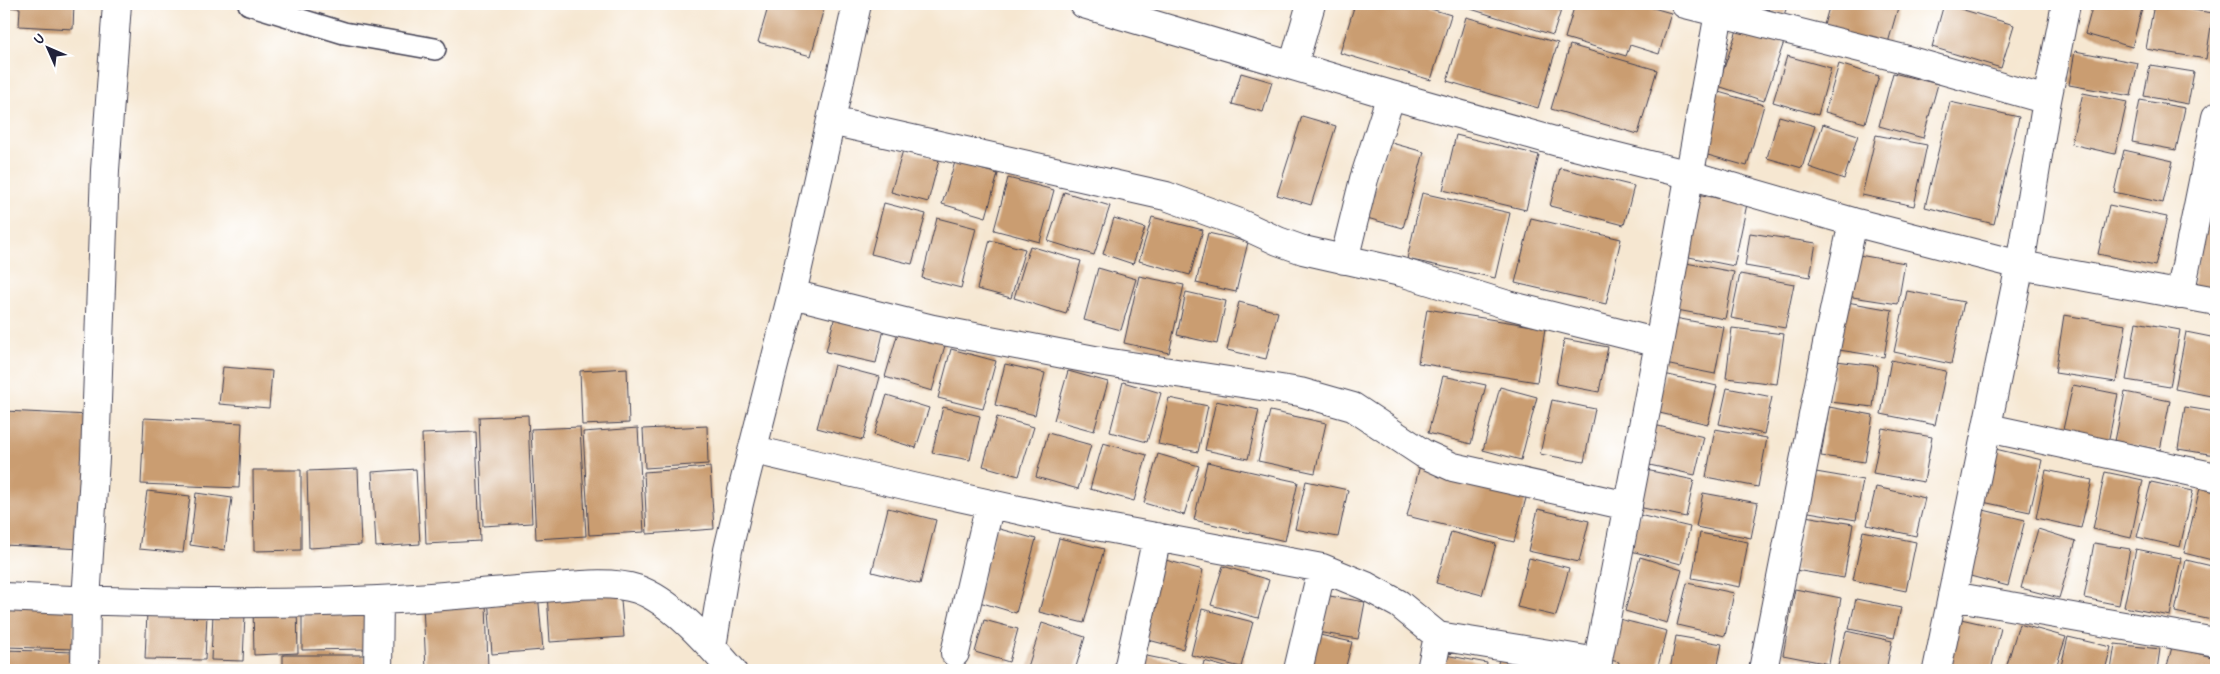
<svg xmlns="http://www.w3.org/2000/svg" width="2220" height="674" font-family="'Patrick Hand',sans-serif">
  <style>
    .building { fill: #ca9d71 }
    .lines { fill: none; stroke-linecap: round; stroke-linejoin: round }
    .service-casing { stroke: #424052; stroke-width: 24 }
    .minor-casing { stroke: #424052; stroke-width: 30 }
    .service { stroke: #fff; stroke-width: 21 }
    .minor { stroke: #fff; stroke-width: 28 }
  </style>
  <rect width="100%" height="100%" fill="#fff"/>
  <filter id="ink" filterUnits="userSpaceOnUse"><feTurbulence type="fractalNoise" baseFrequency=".02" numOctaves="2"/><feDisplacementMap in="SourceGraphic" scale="10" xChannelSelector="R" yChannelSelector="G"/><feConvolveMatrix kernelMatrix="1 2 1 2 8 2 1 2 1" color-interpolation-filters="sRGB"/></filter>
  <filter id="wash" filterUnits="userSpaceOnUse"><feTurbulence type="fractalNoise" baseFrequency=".0096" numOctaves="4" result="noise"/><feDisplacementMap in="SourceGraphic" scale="20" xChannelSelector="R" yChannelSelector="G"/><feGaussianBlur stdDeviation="1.12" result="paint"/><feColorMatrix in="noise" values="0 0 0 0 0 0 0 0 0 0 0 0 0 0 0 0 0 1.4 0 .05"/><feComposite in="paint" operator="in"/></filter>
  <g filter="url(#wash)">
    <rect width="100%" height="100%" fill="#f6e7d1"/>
    <g id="blocks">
      <path class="building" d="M4,4H74L73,29L19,26L20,8L4,7Z
        M769,4H825L811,56L758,42Z
        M1355,4H1414L1451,15L1431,80L1340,53Z
        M1473,4H1563L1553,35L1471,9Z
        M1575,4H1591L1601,7L1602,4H1639L1671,13L1659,54L1630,45L1626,56L1565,38Z
        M1753,4H1788L1784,15Z
        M1830,4H1899L1886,50L1822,32Z
        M1944,4L2014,25L2001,68L1932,47Z
        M2093,4L2143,5L2132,47L2085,34Z
        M2154,4L2213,13L2206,59L2146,49Z
        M1466,17L1558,43L1538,108L1447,81Z
        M1738,27L1784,42L1764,101L1718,86Z
        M1570,45L1657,70L1638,134L1551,109Z
        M2075,51L2138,63L2131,96L2069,85Z
        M1787,56L1831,68L1818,115L1773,102Z
        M1839,64L1879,76L1865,123L1825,112Z
        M2150,65L2194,72L2188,104L2144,96Z
        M1241,73L1272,82L1263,112L1232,104Z
        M1893,73L1938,84L1923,138L1879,126Z
        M1715,91L1764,105L1747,166L1697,152Z
        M2083,93L2127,102L2115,154L2071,144Z
        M2140,100L2185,108L2176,150L2132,142Z
        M1950,102L2019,117L1994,224L1925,207Z
        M1302,116L1336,126L1311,205L1277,195Z
        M1779,116L1815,126L1802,168L1767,158Z
        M1823,124L1858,135L1844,179L1809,167Z
        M1456,135L1539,155L1526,210L1443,190Z
        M1876,135L1927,145L1914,206L1862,195Z
        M1388,142L1424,152L1403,228L1367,218Z
        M903,150L939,160L928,202L891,192Z
        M2124,150L2173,161L2163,203L2114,192Z
        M955,162L998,174L986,217L942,204Z
        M1560,168L1634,186L1624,225L1550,206Z
        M1008,178L1054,190L1040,242L994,230Z
        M1064,192L1110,206L1094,255L1048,241Z
        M1422,193L1510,213L1495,278L1407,259Z
        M1692,193L1747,204L1734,266L1679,255Z
        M2215,197H2216V217L2211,216Z
        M884,203L926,214L912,264L871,254Z
        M2109,205L2167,217L2155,266L2098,254Z
        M1152,217L1203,230L1190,275L1139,261Z
        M937,218L976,228L961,288L922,278Z
        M1114,218L1145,228L1133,264L1103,254Z
        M1531,218L1621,239L1606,304L1515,283Z
        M2206,220L2216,222V293L2192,288Z
        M1208,233L1248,242L1236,292L1196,283Z
        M1750,233L1816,243L1810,277L1745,266Z
        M990,240L1025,249L1011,298L977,289Z
        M1030,246L1081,261L1066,314L1014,298Z
        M1853,254L1905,263L1898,304L1846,296Z
        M1686,263L1734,272L1725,319L1677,310Z
        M1098,268L1136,279L1121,330L1084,320Z
        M1740,274L1794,284L1785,328L1731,318Z
        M1139,276L1184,285L1169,353L1124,343Z
        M1907,291L1964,302L1951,364L1894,352Z
        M1186,292L1226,301L1217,344L1177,335Z
        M1239,302L1278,312L1266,359L1227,350Z
        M1847,302L1892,310L1884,357L1839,350Z
        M837,308L886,321L876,363L826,352Z
        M1427,309L1545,328L1537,382L1418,363Z
        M2064,315L2126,325L2116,382L2055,373Z
        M1675,318L1724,327L1715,374L1665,364Z
        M2136,322L2180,330L2170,387L2126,380Z
        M1732,328L1784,334L1777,384L1726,378Z
        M899,329L946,342L932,391L885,377Z
        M2186,332L2216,338V397L2175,389Z
        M1564,339L1608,347L1599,392L1556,384Z
        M951,349L996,361L983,409L938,398Z
        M1891,360L1946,371L1935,425L1881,414Z
        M1836,361L1878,366L1873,407L1830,402Z
        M1005,364L1045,373L1035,415L995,405Z
        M834,365L880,377L863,440L817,428Z
        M223,367L272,371L269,408L219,404Z
        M627,368L629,423L582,425L580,371Z
        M1068,371L1108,382L1094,431L1054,420Z
        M1664,374L1717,386L1708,424L1655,412Z
        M1443,376L1486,385L1471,444L1428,433Z
        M1123,382L1161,393L1147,442L1110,432Z
        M2073,385L2118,394L2108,443L2062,434Z
        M1500,387L1537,397L1521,460L1483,450Z
        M1727,388L1772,397L1764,434L1719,424Z
        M2125,392L2170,401L2160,450L2115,441Z
        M887,395L929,408L916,448L874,435Z
        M1169,398L1208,406L1198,452L1158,444Z
        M1552,400L1595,409L1584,462L1540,454Z
        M1216,401L1259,410L1248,459L1205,450Z
        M943,407L980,416L970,460L932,453Z
        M1829,407L1873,415L1865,462L1821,456Z
        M2185,407L2216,412V470L2212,469L2215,455L2178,449Z
        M4,411L90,415L83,549L4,545Z
        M1270,411L1326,423L1315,473L1258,461Z
        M528,415L532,523L483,526L479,417Z
        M997,417L1034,427L1019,476L983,466Z
        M144,418L242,423L239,488L141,484Z
        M1654,425L1704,437L1695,475L1645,464Z
        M707,426L708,464L645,468L643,429Z
        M580,427L586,536L536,539L531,429Z
        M638,428L644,532L589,535L583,432Z
        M1882,428L1932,437L1924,482L1873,473Z
        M1715,429L1767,438L1758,487L1706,477Z
        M476,432L480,541L426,544L422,434Z
        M1048,433L1091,445L1078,489L1036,477Z
        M1103,443L1147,455L1134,501L1090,489Z
        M1991,448L2042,460L2030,512L1978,501Z
        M1158,454L1199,466L1184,515L1144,503Z
        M1207,462L1298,482L1285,541L1194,520Z
        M1420,465L1528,491L1514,542L1407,516Z
        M710,467L714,529L647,534L644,472Z
        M358,469L361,545L309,548L307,471Z
        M416,469L420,544L376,547L372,472Z
        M253,470H301V550L254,551Z
        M1646,470L1694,480L1686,517L1638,507Z
        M2046,470L2092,480L2081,528L2036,518Z
        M1810,471L1863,480L1856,520L1803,511Z
        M2105,472L2143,480L2131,538L2093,529Z
        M1306,481L1348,490L1338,537L1295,529Z
        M2151,482L2193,491L2180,547L2137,537Z
        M1876,487L1925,498L1916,536L1867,525Z
        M2200,488L2216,492V561L2184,553Z
        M147,491L190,496L183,553L139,549Z
        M196,493L232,498L225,550L190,545Z
        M1703,493L1758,503L1751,538L1696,527Z
        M888,508L936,520L920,584L872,572Z
        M1975,508L2025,520L2008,586L1959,573Z
        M1538,509L1589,521L1579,562L1528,551Z
        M1639,515L1690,527L1681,564L1631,551Z
        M1805,516L1853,524L1844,578L1795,570Z
        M996,528L1036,539L1016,613L976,601Z
        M2038,529L2076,541L2059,598L2021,588Z
        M1863,531L1916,542L1906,591L1853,580Z
        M1451,532L1496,544L1482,595L1436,583Z
        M1700,533L1748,542L1740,587L1692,578Z
        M1059,538L1104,549L1084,623L1039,612Z
        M2094,543L2130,549L2119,605L2084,598Z
        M2136,549L2181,558L2170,616L2124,607Z
        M1640,557L1682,570L1667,623L1625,611Z
        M1158,558L1203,570L1183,649L1137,637Z
        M1529,558L1569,568L1556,616L1517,607Z
        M2186,560L2216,567V621L2175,612Z
        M1223,566L1269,580L1258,618L1211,605Z
        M1687,583L1734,593L1725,636L1677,625Z
        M620,588L624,637L550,642L547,593Z
        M1795,589L1841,598L1829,664L1783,655Z
        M538,593L543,650L492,654L488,596Z
        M1324,595L1365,602L1358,639L1317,632Z
        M1856,599L1901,608L1894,638L1849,629Z
        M486,601L488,670H426L423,604Z
        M4,603L75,605L73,649L4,647Z
        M297,604L298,653L254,655L253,605Z
        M302,606L368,607V649L302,650Z
        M1202,609L1253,622L1241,667L1191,655Z
        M147,612L207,614L205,660L145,659Z
        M213,613L245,614L243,661L211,660Z
        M1611,617L1667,631L1657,670H1617L1619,662L1601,658Z
        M1952,617L2001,628L1991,670H1971L1942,664Z
        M984,620L1018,629L1009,662L975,652Z
        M1042,623L1085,637L1075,670H1027Z
        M2019,624L2066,637L2055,670H2014L2006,668Z
        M1846,631L1892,641L1886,670H1837Z
        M1315,634L1352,642L1345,670H1306Z
        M1676,636L1722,644L1717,670H1670Z
        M2068,637L2111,647L2105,670H2060Z
        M2115,644L2160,649L2157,670H2111Z
        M2172,647L2216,658V670H2166Z
        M4,650L77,652L76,670H4Z
        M1137,654L1186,664L1185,670H1134Z
        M1440,654L1487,663L1486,670H1436Z
        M283,655H365V670H283Z
        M1499,658L1557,668L1556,670H1497Z
        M1204,661L1236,670H1202Z
        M1773,664L1796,669V670H1772Z"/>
    </g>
  </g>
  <g filter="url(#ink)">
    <use href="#blocks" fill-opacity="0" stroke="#424052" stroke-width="1"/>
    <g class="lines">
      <defs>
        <path id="service" d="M249,4L344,33L435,49"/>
        <path id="minor" d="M1084,4L1391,95L1558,142L1690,175L1853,222L2020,265L2216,301
          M1685,4L1900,58L2047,100
          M1293,66L1311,4
          M831,121L1166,196L1237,222L1278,241L1303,250L1401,272L1508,305L1659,343
          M1344,260L1364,179L1391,95
          M792,294L933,329L1105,362L1300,392L1353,407L1424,454L1453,467L1628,506
          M2180,295L2216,117
          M1988,428L2216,477
          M754,450L913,487L1064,520L1322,568L1366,586L1399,604L1438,636L1598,662
          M1952,596L2216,642
          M4,597C128,603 253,606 378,600C433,598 487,592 542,588C571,586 609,580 637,589C672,601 708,643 732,670
          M712,647L728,550L740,499L792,294L857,4
          M955,653L990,504
          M85,670L86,601L95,458L105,170L117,4
          M378,670L379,600
          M1128,670L1157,537
          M1298,670L1322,568
          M1431,670L1438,636
          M1596,670L1659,343L1719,13
          M1763,670L1828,339L1853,222
          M1937,670L2020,265L2047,100L2066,4"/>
      </defs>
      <use href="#service" class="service-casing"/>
      <use href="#minor" class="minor-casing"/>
      <use href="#service" class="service"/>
      <use href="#minor" class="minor"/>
    </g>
  </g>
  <rect width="2220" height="674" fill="none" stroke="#fff" stroke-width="20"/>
  <g transform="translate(48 48) rotate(315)" stroke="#ffffff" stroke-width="4" paint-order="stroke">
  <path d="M0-4L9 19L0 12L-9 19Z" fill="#22223b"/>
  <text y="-8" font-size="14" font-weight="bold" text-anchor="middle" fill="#22223b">U</text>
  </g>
</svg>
